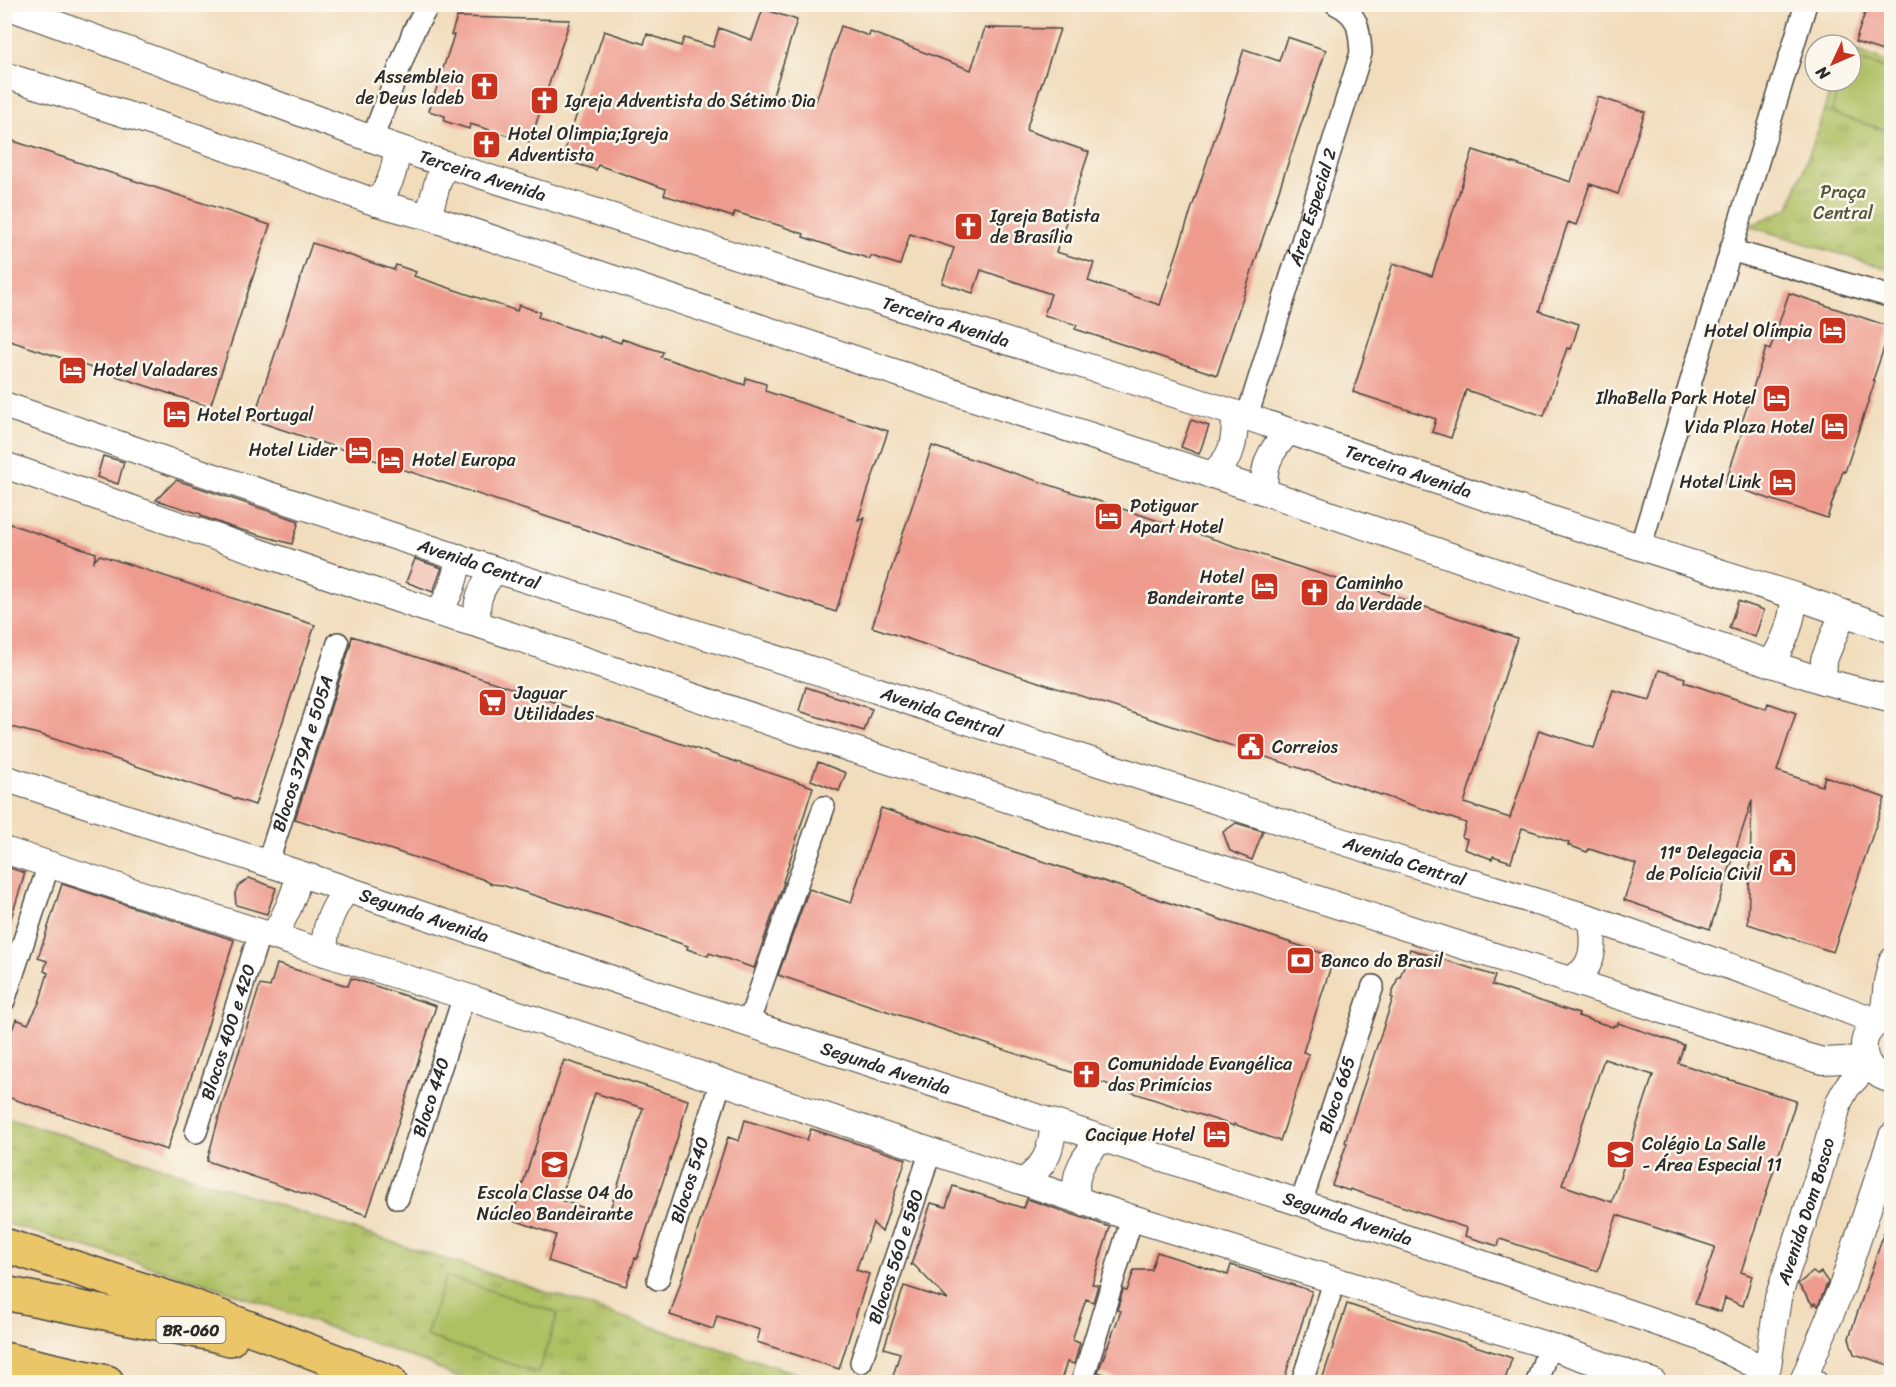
<svg xmlns="http://www.w3.org/2000/svg" width="1896" height="1387" font-family="Sriracha,sans-serif">
  <style>
    .grass { fill: url(#grass-tufts); stroke: #6d7648; stroke-width: 1.5 }
    .pitch { fill: #afc064; stroke: #6d7648; stroke-width: 1.5 }
    .building { fill: #ee9b8e; fill-rule: evenodd }
    .lines { fill: none; stroke-linecap: round; stroke-linejoin: round }
    .minor-casing { stroke: #494641; stroke-width: 24 }
    .tertiary-casing { stroke: #494641; stroke-width: 28 }
    .trunk-casing { stroke: #494641; stroke-width: 36 }
    .minor { stroke: #fff; stroke-width: 21 }
    .tertiary { stroke: #fff; stroke-width: 26 }
    .trunk { stroke: #eac669; stroke-width: 33 }
    .labels { text-anchor: middle; dominant-baseline: central; stroke-width: 5; stroke-linejoin: round; paint-order: stroke }
    .shield { fill: #fbf7ec; stroke: #696865; stroke-width: 1.5 }
    .shield-label { font-size: 16px; font-weight: bold; fill: #2b2b2b }
    .poi-label { font-size: 18px; fill: #2b2b2b; stroke: #fbf7ec; text-anchor: start }
    .street-label { font-size: 18px; fill: #2b2b2b; stroke: #fbf7ec }
    .park-label { font-size: 18px; fill: #53583c; stroke: #fbf7ec }
  </style>
  <defs>
    <pattern id="grass-tufts" width="24" height="20" patternUnits="userSpaceOnUse" patternTransform="scale(1.5)"><rect width="24" height="20" fill="#afc064"/><path d="M3 7l-1-3M5 7V3M7 7l1-3M15 17l-1-3M17 17v-4M19 17l1-3" fill="none" stroke="#8f9c53"/></pattern>
  </defs>
  <rect width="100%" height="100%" fill="#fbf7ec"/>
  <filter id="ink" filterUnits="userSpaceOnUse"><feTurbulence type="fractalNoise" baseFrequency=".0167" numOctaves="2"/><feDisplacementMap in="SourceGraphic" scale="12" xChannelSelector="R" yChannelSelector="G"/><feConvolveMatrix kernelMatrix="1 2 1 2 8 2 1 2 1" color-interpolation-filters="sRGB"/></filter>
  <filter id="wash" filterUnits="userSpaceOnUse"><feTurbulence type="fractalNoise" baseFrequency=".008" numOctaves="4" result="noise"/><feDisplacementMap in="SourceGraphic" scale="24" xChannelSelector="R" yChannelSelector="G"/><feGaussianBlur stdDeviation="1.35" result="paint"/><feColorMatrix in="noise" values="0 0 0 0 0 0 0 0 0 0 0 0 0 0 0 0 0 1.4 0 .05"/><feComposite in="paint" operator="in"/></filter>
  <g filter="url(#wash)">
    <rect width="100%" height="100%" fill="#f1dcbb"/>
    <path class="grass" d="M1851,48L1891,64V270L1749,226L1789,208L1817,133L1833,81H1851Z
      M4,1116L823,1382H473L453,1376L428,1363L205,1283L5,1223Z"/>
    <path class="pitch" d="M1855,60L1862,61L1891,70V132L1832,113L1839,81H1851V62Z
      M446,1276L558,1313L538,1373L426,1336Z"/>
    <g id="blocks">
      <path class="building" d="M1868,4H1892V54L1855,42Z
        M763,9L797,20L773,95L793,101H816L841,26L869,36L870,32L971,70L985,28L1060,29L1026,130L1089,152L1056,252L1094,263L1088,281L1160,305L1244,49L1279,61L1287,37L1326,50L1217,375L1075,329L1077,325L1044,315L1051,294L981,270L973,293L942,283L954,248L910,234L900,265L871,256L870,259L803,237L804,234L778,225L735,212L733,217L664,195L666,189L598,165L596,170L562,159L604,31L644,44L647,34L681,46L684,38L713,47L719,28L752,40Z
        M457,17L570,20L530,142L470,124L469,129L444,121L445,116L429,111L454,35H451Z
        M1598,97L1645,112L1618,194L1590,184L1576,225L1568,222L1539,311L1579,324L1571,349L1567,348L1544,416L1466,390L1451,438L1432,432L1436,419L1353,392L1393,263L1432,276L1473,150L1571,182Z
        M4,138L270,225L210,407L4,339Z
        M312,243L394,270L396,265L416,272L414,276L517,311L519,305L540,312L538,317L600,338V336L621,343L622,339L637,344L663,352L661,357L745,385L746,378L766,384L765,391L888,431L858,520L865,517L836,612L253,420Z
        M1789,293L1891,327L1873,380L1875,381L1845,472L1843,471L1827,518L1725,484L1744,426L1741,425L1766,348L1770,350Z
        M1191,420L1209,426L1199,454L1181,447Z
        M932,446L1286,563L1369,589V588L1517,638L1464,803L1510,818L1539,730L1594,748L1613,690L1650,700L1659,670L1685,678L1684,682L1766,709L1768,703L1796,713L1777,771L1822,786L1825,776L1885,798L1833,952L1748,924L1752,800L1710,929L1624,900L1636,864L1589,849L1587,852L1568,845L1569,843L1522,828L1511,862L1493,856L1492,859L1464,849L1467,839L1462,837L1466,823L872,627Z
        M103,456L124,462L118,484L97,477Z
        M176,480L299,521L292,544L231,527L201,516V514L156,500Z
        M4,522L96,553L94,561L100,555L315,625L255,805L45,736L4,725Z
        M415,559L442,568L433,592L406,582Z
        M1738,601L1764,610L1755,637L1729,628Z
        M352,636L813,787L783,882H784L754,968L709,953L708,956L687,949L688,946L627,925L502,885L492,884L482,879L295,819L350,647Z
        M806,687L872,709L864,731L799,711Z
        M818,762L846,773L839,791L811,780Z
        M881,808L1334,957L1303,1052L1309,1054L1280,1141L1234,1124V1126L778,975L809,889L851,903Z
        M1236,823L1263,831L1252,860L1230,851L1223,832Z
        M4,866L25,873L9,925L4,924Z
        M249,878L276,888L267,914L236,905L235,893L238,886Z
        M62,884L234,940L205,1035L167,1150L4,1096V1057L11,1040L9,1039L16,1019L28,1024L39,1003L48,973L44,971L47,961L38,958Z
        M1410,949L1495,976L1492,985L1579,1014L1578,1016L1613,1027L1614,1025L1617,1026L1618,1023L1684,1045L1678,1063L1796,1101L1741,1272L1752,1276L1743,1306L1725,1298L1721,1312L1695,1304L1715,1247L1617,1215L1598,1271L1500,1239L1498,1246L1465,1236L1467,1228L1350,1189V1191L1332,1185L1347,1143L1345,1142L1393,998L1391,997L1398,977H1400ZM1604,1059L1653,1075L1612,1202L1562,1185Z
        M277,964L348,986L351,978L436,1006L396,1130L367,1215L207,1161L221,1109L260,985L270,987Z
        M564,1060L688,1100L679,1133L637,1259L635,1258L626,1286L548,1261L556,1235L511,1219ZM595,1093L643,1108L608,1216L560,1200Z
        M745,1120L807,1140L811,1129L906,1159L882,1232L873,1223L856,1270L869,1274L839,1369L757,1342L760,1330L717,1316L713,1329L670,1315L728,1137L739,1141Z
        M953,1186L1023,1208L1027,1199L1110,1227L1092,1284L1098,1285L1093,1302L1086,1299L1072,1340L1080,1343L1074,1364L1067,1362L1060,1383H914L893,1376L900,1353L884,1348L904,1286L948,1300L914,1265H911L931,1203L946,1207Z
        M1888,1221L1892,1222V1366L1854,1354L1849,1338Z
        M1157,1252L1228,1275L1231,1265L1312,1291L1283,1383H1128L1098,1372L1121,1311L1117,1310L1123,1290L1127,1291L1134,1270H1151Z
        M1813,1272L1817,1275L1821,1272L1828,1282L1818,1306L1815,1303L1813,1305L1798,1284Z
        M1347,1304L1512,1358L1504,1383H1321Z"/>
    </g>
  </g>
  <g filter="url(#ink)">
    <use href="#blocks" fill-opacity="0" stroke="#494641" stroke-width="1.5"/>
    <g class="lines">
      <defs>
        <g id="minor">
          <path d="M372,139L414,30L429,4"/>
          <path d="M1730,250L1892,297"/>
          <path id="s1" d="M1247,417L1361,53C1359,29 1360,16 1336,4"/>
          <path d="M1640,548L1806,4"/>
          <path id="s2" d="M267,865L338,643"/>
          <path d="M4,1001L49,864"/>
          <path d="M748,1024L824,807"/>
          <path id="s3" d="M196,1132L260,932"/>
          <path id="s4" d="M398,1198L464,996"/>
          <path id="s5" d="M1301,1203L1373,986"/>
          <path id="s6" d="M658,1279L721,1081"/>
          <path id="s7" d="M861,1362L931,1150"/>
          <path d="M1082,1382L1132,1218"/>
          <path d="M1302,1382L1335,1279"/>
          <path d="M1537,1382L1549,1346"/>
        </g>
        <g id="tertiary">
          <path id="s8" d="M4,5L372,139L445,164L1247,417L1529,512L1795,596L1892,630"/>
          <path d="M4,75L196,137L377,203L428,217L924,382L1265,492L1567,596L1823,681L1892,699"/>
          <path d="M377,203C391,183 395,171 397,148"/>
          <path d="M428,217L438,181L445,164"/>
          <path id="s9" d="M4,405L209,475L496,570L876,690L936,711L1438,872L1590,918L1752,974L1878,1022"/>
          <path d="M4,465L438,613L480,625L805,734L1805,1056L1823,1061L1865,1059"/>
          <path d="M1210,475C1233,459 1235,442 1235,415"/>
          <path d="M1265,492C1262,466 1270,451 1288,432"/>
          <path d="M438,613C451,593 455,580 459,557"/>
          <path d="M480,625C472,605 482,585 496,570"/>
          <path d="M1770,664C1786,641 1791,624 1795,596"/>
          <path d="M1823,681L1824,660L1843,613"/>
          <path id="s10" d="M4,778L319,880L657,994L1301,1203L1567,1292L1700,1337L1763,1369"/>
          <path d="M4,850L325,953L464,996L1132,1218L1549,1346L1653,1382"/>
          <path d="M273,936C286,916 294,898 299,875"/>
          <path d="M325,953C323,928 332,910 346,890"/>
          <path d="M1566,980C1596,973 1595,942 1590,918"/>
          <path d="M1891,1018C1854,1024 1855,1072 1892,1080"/>
          <path d="M1883,1019L1887,982L1892,961"/>
          <path d="M1024,1181C1046,1165 1051,1151 1054,1124"/>
          <path d="M1078,1199C1071,1175 1085,1154 1102,1139"/>
          <path id="s11" d="M1768,1366L1778,1298L1817,1180L1839,1102L1847,1087L1868,1065"/>
          <path d="M1814,1382L1803,1381L1843,1284L1892,1136"/>
        </g>
        <path id="trunk" d="M4,1245L187,1304L390,1382
          M4,1293L212,1334L230,1339
          M4,1359L107,1382"/>
      </defs>
      <use href="#minor" class="minor-casing"/>
      <use href="#tertiary" class="tertiary-casing"/>
      <use href="#trunk" class="trunk-casing"/>
      <use href="#minor" class="minor"/>
      <use href="#tertiary" class="tertiary"/>
      <use href="#trunk" class="trunk"/>
    </g>
  </g>
  <defs>
    <symbol id="church-square" viewBox="-11 -11 22 22"><rect x="-9" y="-9" width="18" height="18" rx="4" fill="#c8321e" stroke="#fbf7ec"/><path d="M-1.2-6h2.4v3.5h3.3v2.4h-3.3V6h-2.4V-.1h-3.3v-2.4h3.3Z" fill="#fff"/></symbol>
    <symbol id="hotel-square" viewBox="-11 -11 22 22"><rect x="-9" y="-9" width="18" height="18" rx="4" fill="#c8321e" stroke="#fbf7ec"/><path d="M-6-4.5h1.5V1H6V5H4.5V3h-9V5H-6ZM-4 0a1.8 1.8 0 1 1 3.6 0ZM.5 0V-2.5h3Q6-2.5 6 0Z" fill="#fff"/></symbol>
    <symbol id="supermarket-square" viewBox="-11 -11 22 22"><rect x="-9" y="-9" width="18" height="18" rx="4" fill="#c8321e" stroke="#fbf7ec"/><path d="M-6-5.5h2.5l.6 2H6L4.5 2H-2.5L-4.4-4H-6ZM-1.5 3.2a1.3 1.3 0 1 0 .1 0ZM3 3.2a1.3 1.3 0 1 0 .1 0Z" fill="#fff"/></symbol>
    <symbol id="civic-square" viewBox="-11 -11 22 22"><rect x="-9" y="-9" width="18" height="18" rx="4" fill="#c8321e" stroke="#fbf7ec"/><path d="M-.6-6.5H3V-4.5H.6V-3L4-1V1h2V6H-6V1h2V-1L-.6-3ZM-1.2 2.5V6h2.4V2.5Z" fill="#fff"/></symbol>
    <symbol id="bank-square" viewBox="-11 -11 22 22"><rect x="-9" y="-9" width="18" height="18" rx="4" fill="#c8321e" stroke="#fbf7ec"/><path d="M-6-4H6V4H-6ZM0-2.3a2.3 2.3 0 1 0 0 4.6a2.3 2.3 0 1 0 0-4.6Z" fill="#fff"/></symbol>
    <symbol id="school-square" viewBox="-11 -11 22 22"><rect x="-9" y="-9" width="18" height="18" rx="4" fill="#c8321e" stroke="#fbf7ec"/><path d="M0-5L7-2L0 1L-7-2ZM-4 1L0 2.5L4 1V4Q0 6-4 4Z" fill="#fff"/></symbol>
  </defs>
  <g fill-rule="evenodd">
    <use href="#church-square" x="468" y="70" width="33" height="33"/>
    <use href="#church-square" x="528" y="84" width="33" height="33"/>
    <use href="#church-square" x="470" y="128" width="33" height="33"/>
    <use href="#church-square" x="952" y="210" width="33" height="33"/>
    <use href="#hotel-square" x="1816" y="314" width="33" height="33"/>
    <use href="#hotel-square" x="56" y="354" width="33" height="33"/>
    <use href="#hotel-square" x="1760" y="382" width="33" height="33"/>
    <use href="#hotel-square" x="160" y="398" width="33" height="33"/>
    <use href="#hotel-square" x="1818" y="410" width="33" height="33"/>
    <use href="#hotel-square" x="342" y="434" width="33" height="33"/>
    <use href="#hotel-square" x="374" y="444" width="33" height="33"/>
    <use href="#hotel-square" x="1766" y="466" width="33" height="33"/>
    <use href="#hotel-square" x="1092" y="500" width="33" height="33"/>
    <use href="#hotel-square" x="1248" y="570" width="33" height="33"/>
    <use href="#church-square" x="1298" y="576" width="33" height="33"/>
    <use href="#supermarket-square" x="476" y="686" width="33" height="33"/>
    <use href="#civic-square" x="1234" y="730" width="33" height="33"/>
    <use href="#civic-square" x="1766" y="846" width="33" height="33"/>
    <use href="#bank-square" x="1284" y="944" width="33" height="33"/>
    <use href="#church-square" x="1070" y="1058" width="33" height="33"/>
    <use href="#hotel-square" x="1200" y="1118" width="33" height="33"/>
    <use href="#school-square" x="1604" y="1138" width="33" height="33"/>
    <use href="#school-square" x="538" y="1148" width="33" height="33"/>
  </g>
  <g class="labels">
    <rect class="shield" x="156.5" y="1317" width="69" height="26" rx="4.5"/>
    <g class="shield-label">
      <text x="191" y="1330">BR-060</text>
    </g>
    <g class="poi-label">
      <text x="464" y="77" text-anchor="end">Assembleia<tspan x="464" dy="21">de Deus ladeb</tspan></text>
      <text x="565" y="101">Igreja Adventista do Sétimo Dia</text>
      <text x="508" y="134">Hotel Olimpia;Igreja<tspan x="508" dy="21">Adventista</tspan></text>
      <text x="990" y="216">Igreja Batista<tspan x="990" dy="21">de Brasília</tspan></text>
      <text x="1812" y="331" text-anchor="end">Hotel Olímpia</text>
      <text x="93" y="370">Hotel Valadares</text>
      <text x="1756" y="398" text-anchor="end">IlhaBella Park Hotel</text>
      <text x="197" y="415">Hotel Portugal</text>
      <text x="1814" y="427" text-anchor="end">Vida Plaza Hotel</text>
      <text x="337" y="450" text-anchor="end">Hotel Lider</text>
      <text x="412" y="460">Hotel Europa</text>
      <text x="1761" y="482" text-anchor="end">Hotel Link</text>
      <text x="1130" y="506">Potiguar<tspan x="1130" dy="21">Apart Hotel</tspan></text>
      <text x="1244" y="577" text-anchor="end">Hotel<tspan x="1244" dy="21">Bandeirante</tspan></text>
      <text x="1336" y="583">Caminho<tspan x="1336" dy="21">da Verdade</tspan></text>
      <text x="514" y="693">Jaguar<tspan x="514" dy="21">Utilidades</tspan></text>
      <text x="1272" y="747">Correios</text>
      <text x="1762" y="853" text-anchor="end">11ª Delegacia<tspan x="1762" dy="21">de Polícia Civil</tspan></text>
      <text x="1321" y="961">Banco do Brasil</text>
      <text x="1108" y="1064">Comunidade Evangélica<tspan x="1108" dy="21">das Primícias</tspan></text>
      <text x="1195" y="1135" text-anchor="end">Cacique Hotel</text>
      <text x="1642" y="1144">Colégio La Salle<tspan x="1642" dy="21">- Área Especial 11</tspan></text>
      <text x="555" y="1193" text-anchor="middle">Escola Classe 04 do<tspan x="555" dy="21">Núcleo Bandeirante</tspan></text>
    </g>
    <g class="street-label">
      <text stroke="none"><textPath href="#s8" startOffset="508">Terceira Avenida</textPath></text>
      <text stroke="none"><textPath href="#s1" startOffset="220">Área Especial 2</textPath></text>
      <text stroke="none"><textPath href="#s8" startOffset="994">Terceira Avenida</textPath></text>
      <text stroke="none"><textPath href="#s8" startOffset="1480">Terceira Avenida</textPath></text>
      <text stroke="none"><textPath href="#s9" startOffset="501">Avenida Central</textPath></text>
      <text stroke="none"><textPath href="#s9" startOffset="987">Avenida Central</textPath></text>
      <text stroke="none"><textPath href="#s2" startOffset="117">Blocos 379A e 505A</textPath></text>
      <text stroke="none"><textPath href="#s9" startOffset="1473">Avenida Central</textPath></text>
      <text stroke="none"><textPath href="#s10" startOffset="442">Segunda Avenida</textPath></text>
      <text stroke="none"><textPath href="#s3" startOffset="105">Blocos 400 e 420</textPath></text>
      <text stroke="none"><textPath href="#s10" startOffset="928">Segunda Avenida</textPath></text>
      <text stroke="none"><textPath href="#s5" startOffset="114">Bloco 665</textPath></text>
      <text stroke="none"><textPath href="#s4" startOffset="106">Bloco 440</textPath></text>
      <text stroke="none"><textPath href="#s6" startOffset="104">Blocos 540</textPath></text>
      <text stroke="none"><textPath href="#s11" startOffset="160">Avenida Dom Bosco</textPath></text>
      <text stroke="none"><textPath href="#s10" startOffset="1414">Segunda Avenida</textPath></text>
      <text stroke="none"><textPath href="#s7" startOffset="111">Blocos 560 e 580</textPath></text>
    </g>
    <g class="park-label">
      <text x="1843" y="192">Praça<tspan x="1843" dy="21">Central</tspan></text>
    </g>
  </g>
  <rect width="1896" height="1387" fill="none" stroke="#fbf7ec" stroke-width="24"/>
  <g transform="translate(1833 63) rotate(226)"><circle r="28" fill="#fbf7ec" stroke="#a8a59f" stroke-width="1.5"/>
  <path d="M0-4.5L10 22L0 15L-10 22Z" fill="#c8321e"/>
  <text y="-9" font-size="16" font-weight="bold" text-anchor="middle" fill="#2b2b2b">N</text>
  </g>
</svg>
